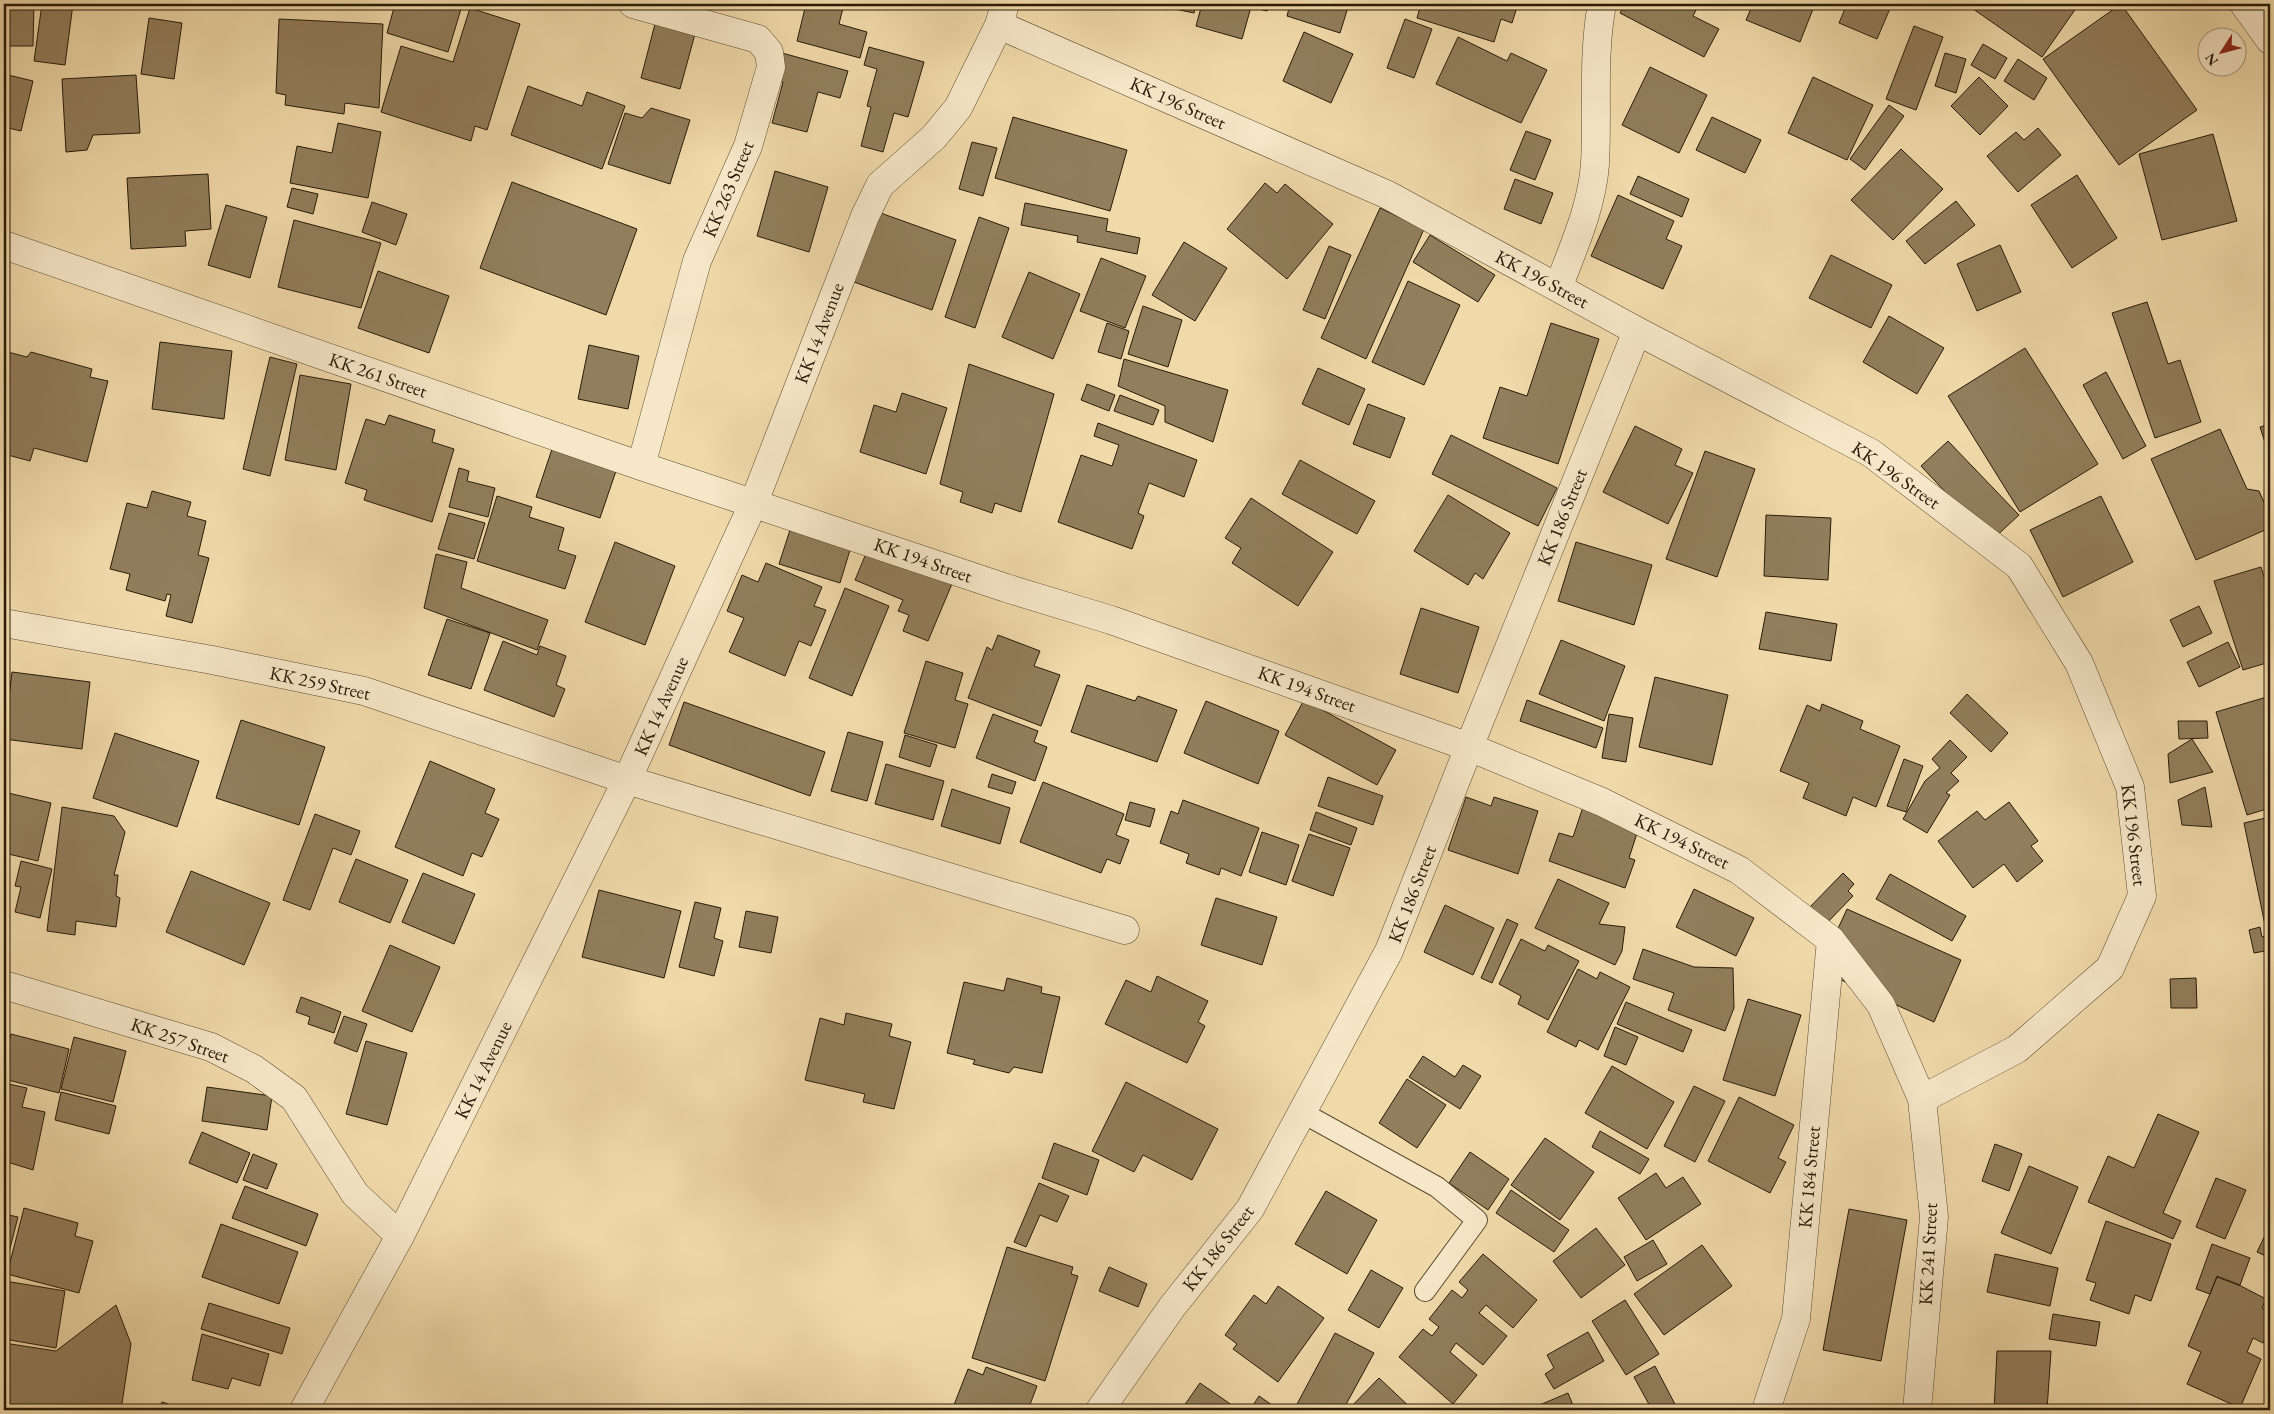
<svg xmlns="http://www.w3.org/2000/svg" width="2274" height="1414" font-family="'EB Garamond',serif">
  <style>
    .building { fill: #917e5c; stroke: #291b08 }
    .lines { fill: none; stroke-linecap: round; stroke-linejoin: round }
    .service-casing { stroke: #5b4b30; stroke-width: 22 }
    .minor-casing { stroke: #5b4b30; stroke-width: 29 }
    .service { stroke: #f6e7c8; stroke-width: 20 }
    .minor { stroke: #f6e7c8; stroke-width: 28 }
    .labels { text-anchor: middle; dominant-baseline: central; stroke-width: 4; stroke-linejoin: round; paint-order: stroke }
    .street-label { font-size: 19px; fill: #291b08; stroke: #f6e7c8 }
  </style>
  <rect width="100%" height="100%" fill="#f1daaa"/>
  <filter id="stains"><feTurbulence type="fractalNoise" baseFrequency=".004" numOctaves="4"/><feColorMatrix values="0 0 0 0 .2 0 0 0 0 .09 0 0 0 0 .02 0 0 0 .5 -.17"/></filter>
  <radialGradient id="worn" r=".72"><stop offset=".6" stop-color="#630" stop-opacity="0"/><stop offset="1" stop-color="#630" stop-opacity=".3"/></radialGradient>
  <path class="building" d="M4,4H34L33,46H4Z
    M42,4H73L65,65L34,61Z
    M230,4H270L269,9Z
    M395,4H443L461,9L448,52L387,33Z
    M806,4H844L839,24L867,32L860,58L797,41Z
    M1176,4H1196L1194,13L1175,9Z
    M1202,4H1269L1267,11L1251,7L1242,39L1196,26Z
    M1290,4H1349L1340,33L1287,16Z
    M1421,4H1518L1512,23L1501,19L1494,42L1417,18Z
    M1625,4H1699L1693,16L1719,29L1704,57L1620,13Z
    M1753,4H1815L1800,42L1746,20Z
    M1847,4H1892L1877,39L1839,23Z
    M1966,4H2079L2042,57Z
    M2121,4L2197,110L2119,165L2043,59Z
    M470,8L520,24L487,130L475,126L471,141L381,112L401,46L453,62Z
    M149,18L182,23L174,79L141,74Z
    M279,19L383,24L379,108L345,103L344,114L285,105L286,95L276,93Z
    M1405,19L1432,29L1414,78L1387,68Z
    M655,24L695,34L680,89L641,78Z
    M1914,26L1943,37L1916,110L1886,99Z
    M1304,32L1353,54L1331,103L1283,81Z
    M1458,37L1507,61L1511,53L1547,70L1521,123L1436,84Z
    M1983,44L2007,58L1995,79L1971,65Z
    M869,47L924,62L908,117L894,113L883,152L861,146L871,107L867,106L877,69L864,65Z
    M782,53L848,71L840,98L818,92L807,132L772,123L783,82L774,80Z
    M1945,53L1966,59L1956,93L1935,86Z
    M2018,59L2047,78L2034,100L2004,81Z
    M1650,67L1707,95L1679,153L1622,125Z
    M4,74L33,81L21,131L4,127Z
    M136,75L140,133L93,135L87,150L66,152L62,79Z
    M1813,77L1873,105L1847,160L1788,133Z
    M1979,77L2008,106L1980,135L1951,106Z
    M528,86L582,106L587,92L625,106L602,169L511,135Z
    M1889,105L1904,116L1865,170L1850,159Z
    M651,108L690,120L670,184L608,164L625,113L642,118Z
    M1013,117L1127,150L1110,211L995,178Z
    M1712,117L1761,140L1745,173L1696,150Z
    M338,123L381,132L368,198L290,183L297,146L332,153Z
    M2038,128L2061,155L2018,192L1987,156L2016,132L2024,140Z
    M1526,131L1551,140L1535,180L1510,170Z
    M2213,134L2237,221L2162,240L2139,154Z
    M972,142L997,148L983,196L959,189Z
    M1901,149L1943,189L1893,240L1851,200Z
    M775,171L828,187L809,252L757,236Z
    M208,174L211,229L185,231L186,246L131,249L127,178Z
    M2077,175L2117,238L2072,268L2031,205Z
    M1638,176L1689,199L1682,217L1630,194Z
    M1515,179L1553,193L1541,224L1504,209Z
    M512,182L637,229L606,315L480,268Z
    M1265,183L1277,193L1285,184L1333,224L1287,279L1227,229Z
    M292,188L318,194L313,214L287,207Z
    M1618,195L1674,221L1666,239L1682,246L1663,289L1591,256Z
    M1956,201L1975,225L1925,264L1906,241Z
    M372,202L407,214L396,245L362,232Z
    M1025,203L1108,219L1106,231L1140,238L1137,254L1077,242L1078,236L1021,225Z
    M226,205L267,217L250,278L208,265Z
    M1380,208L1424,229L1366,359L1321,338Z
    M875,211L956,240L932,310L851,281Z
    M979,217L1009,228L975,328L945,317Z
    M294,220L381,243L361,308L278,287Z
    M1430,235L1495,275L1478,302L1413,262Z
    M1184,242L1227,268L1195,321L1152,295Z
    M2000,245L2021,292L1977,311L1957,264Z
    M1329,246L1351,255L1325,319L1303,310Z
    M1831,255L1892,285L1871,328L1809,298Z
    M1101,258L1146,276L1125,328L1080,311Z
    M378,271L449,296L429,353L358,328Z
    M1029,272L1080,294L1053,359L1002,337Z
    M1408,281L1460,305L1424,385L1372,362Z
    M2147,302L2168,364L2180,360L2201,422L2155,438L2112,313Z
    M1143,306L1182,320L1168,367L1128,354Z
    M1889,316L1944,348L1917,394L1863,362Z
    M1107,323L1129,331L1121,359L1098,352Z
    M1551,323L1599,339L1558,464L1483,438L1500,387L1527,396Z
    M160,342L232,351L224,419L152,409Z
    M589,345L639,356L628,409L578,399Z
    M2025,348L2098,464L2020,512L1948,396Z
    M4,351L27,357L31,352L92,369L90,377L108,381L87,462L34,448L30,461L4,454Z
    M270,357L297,364L270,476L243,469Z
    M1124,359L1228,390L1213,442L1165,422V406L1118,386Z
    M969,364L1054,394L1021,512L995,503L992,513L960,502L963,492L940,484Z
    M1318,368L1365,389L1349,425L1302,404Z
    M2106,372L2146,446L2123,459L2083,385Z
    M300,375L351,384L336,470L285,460Z
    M1087,384L1115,395L1109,411L1081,400Z
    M902,393L947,408L926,474L860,452L874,405L896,412Z
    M1120,395L1159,410L1153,425L1114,411Z
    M1368,404L1405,418L1390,458L1353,444Z
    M389,415L435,430L432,442L454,449L432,522L364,500L367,490L345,483L366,419L385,425Z
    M1098,423L1197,460L1184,497L1149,483L1138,513L1144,516L1132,549L1058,522L1081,455L1112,466L1119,445L1094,436Z
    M2270,424V458L2260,427Z
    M1635,426L1682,449L1675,465L1693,473L1668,524L1603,492Z
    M2220,429L2247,489L2259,491L2270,516V528L2196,560L2151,459Z
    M1451,435L1557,488L1538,526L1432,474Z
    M1948,441L2019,515L1991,541L1921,466Z
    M553,446L617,468L600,518L536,497Z
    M1705,451L1755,469L1717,577L1666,559Z
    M1300,460L1375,501L1357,534L1282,494Z
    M459,468L469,471L467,481L495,488L488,517L449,507Z
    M152,491L191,502L187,516L206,521L198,555L209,558L192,623L166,616L171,595L167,594L165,601L126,590L130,574L110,569L127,503L147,508Z
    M1448,495L1510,533L1483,579L1475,573L1468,585L1414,551Z
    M497,496L532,507L529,517L564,528L558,550L576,556L565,589L477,561Z
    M2101,496L2133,562L2063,597L2030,530Z
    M1251,498L1333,552L1298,606L1232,563L1241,548L1225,538Z
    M449,513L485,523L474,559L438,549Z
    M1766,515L1831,518L1828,580L1764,576Z
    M790,530L850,550L840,583L779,564Z
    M615,542L675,566L645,645L585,622Z
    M1576,542L1652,565L1634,625L1558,601Z
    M870,544L954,579L928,641L903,631L909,615L898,611L903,600L855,580Z
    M436,554L467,562L461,588L548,620L537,650L424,608Z
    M766,563L822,587L814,606L826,610L811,646L799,641L785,676L729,652L744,618L727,611L742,575L758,582Z
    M2261,567L2270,596V662L2243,670L2214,581Z
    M845,588L889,606L852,696L809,678Z
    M2199,606L2212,633L2183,647L2170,620Z
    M1421,608L1479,627L1458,693L1400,674Z
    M1766,612L1837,624L1831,661L1759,649Z
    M447,619L490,633L471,689L428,675Z
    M998,635L1040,651L1034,666L1060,675L1041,726L968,698L987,647L992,650Z
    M1561,640L1625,666L1604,721L1539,694Z
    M503,641L537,655L540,646L566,656L556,685L565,689L554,717L484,690Z
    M2228,642L2240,667L2199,687L2187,662Z
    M926,661L963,673L955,700L968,704L955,748L904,733Z
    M12,672L90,682L82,749L4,739Z
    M1655,677L1728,695L1712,765L1639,747Z
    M1087,685L1135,701L1138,696L1177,710L1157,762L1071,732Z
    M1967,694L2008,733L1991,752L1950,713Z
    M2270,696V808L2247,815L2216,712Z
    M1304,700L1396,750L1377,785L1285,735Z
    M1527,700L1603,728L1596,748L1520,721Z
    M1206,701L1279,731L1258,784L1184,753Z
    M684,702L825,752L810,796L669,745Z
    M1822,704L1863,721L1860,729L1900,746L1876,807L1853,797L1846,816L1803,798L1809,783L1780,771L1807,705L1820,711Z
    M993,714L1038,731L1034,742L1047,747L1035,781L976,758Z
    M1609,714L1633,718L1626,762L1602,758Z
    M241,720L325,747L299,825L216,798Z
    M2178,721H2207L2208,738L2179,739Z
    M848,732L883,742L867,801L831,791Z
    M115,733L199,761L177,827L93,798Z
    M905,735L937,745L930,767L899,757Z
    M2192,739L2213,772L2170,783L2168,754Z
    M1950,740L1967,757L1951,773L1959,781L1946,793L1950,795L1927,833L1903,819L1925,781L1940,768L1932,759Z
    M1904,759L1923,766L1906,812L1887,806Z
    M430,761L495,789L485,813L499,819L482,857L472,853L463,876L395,847Z
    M886,764L944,781L933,820L875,804Z
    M992,774L1016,782L1012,794L988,787Z
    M1328,777L1383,796L1373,825L1318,806Z
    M1043,782L1124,814L1116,835L1129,840L1120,864L1107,859L1101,873L1020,842Z
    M2205,787L2212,827L2182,825L2178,800Z
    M952,789L1010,808L1000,844L941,826Z
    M4,792L51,803L38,861L4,853Z
    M1466,797L1491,806L1494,797L1538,811L1518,874L1448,850Z
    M1183,800L1259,828L1241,876L1221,868L1219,875L1186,863L1189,854L1160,843L1171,811L1178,814Z
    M1130,802L1155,809L1150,827L1125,820Z
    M2009,802L2038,841L2031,846L2043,861L2017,882L2004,864L1973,888L1938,841L1977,811L1985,820Z
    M1584,804L1640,824L1629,858L1635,860L1625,888L1549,861L1559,833L1573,837Z
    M62,807L114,816L125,832L114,875H118L116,896L120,898L116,927L76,921L75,935L47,931Z
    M1316,812L1357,828L1351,845L1310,830Z
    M315,814L360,831L351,855L333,848L310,910L283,900Z
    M2270,817V929L2266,930L2244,823Z
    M1262,832L1299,845L1286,885L1249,872Z
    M1309,834L1350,848L1333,896L1292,881Z
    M356,859L408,880L390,923L339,902Z
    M21,861L52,869L40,918L15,912L21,887L15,886Z
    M191,871L270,903L244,965L166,932Z
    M423,873L475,894L454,944L402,922Z
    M1843,873L1854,884L1848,891L1853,896L1825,925L1808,909Z
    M1890,874L1966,916L1952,941L1876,899Z
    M1558,879L1609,903L1599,924L1625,927L1622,951L1615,965L1535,928Z
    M1694,889L1754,918L1736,956L1676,927Z
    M599,890L681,911L664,978L582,957Z
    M1216,898L1277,917L1262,965L1201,945Z
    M695,902L721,908L714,938L723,941L714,976L679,967Z
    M1445,905L1494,928L1473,975L1424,952Z
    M1847,909L1961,960L1934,1022L1839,979L1829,948Z
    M746,911L778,917L771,953L739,947Z
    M1507,919L1518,924L1492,983L1481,978Z
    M2260,927L2262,937L2270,935V950L2254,953L2249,930Z
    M1521,939L1545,951L1548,945L1579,961L1548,1020L1518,1004L1521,996L1499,984Z
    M390,945L440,967L412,1032L362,1011Z
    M1643,949L1694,967L1733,968L1734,1008L1725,1031L1668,1010L1674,993L1633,979Z
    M1578,969L1597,979L1600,972L1630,987L1598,1050L1579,1040L1576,1047L1547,1032Z
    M1157,976L1208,1001L1198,1022L1205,1026L1187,1063L1105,1024L1126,980L1151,992Z
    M1007,978L1042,987L1041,993L1060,997L1042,1073L1014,1067L1009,1073L973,1064L975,1060L947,1053L964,982L1004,991Z
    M2196,978L2197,1008H2171L2170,979Z
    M301,997L341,1012L334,1033L308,1024L310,1017L296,1012Z
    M1748,999L1801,1015L1775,1096L1723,1080Z
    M1626,1002L1692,1030L1683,1052L1617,1024Z
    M846,1013L892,1024L889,1036L911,1042L894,1109L863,1102L865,1094L805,1080L820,1018L844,1025Z
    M344,1016L367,1024L357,1052L334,1043Z
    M1615,1027L1638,1037L1626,1065L1604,1056Z
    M11,1034L69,1049L59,1093L4,1079V1060Z
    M74,1037L126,1051L113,1102L61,1089Z
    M366,1041L407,1053L387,1125L346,1114Z
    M1423,1056L1455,1077L1463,1065L1481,1076L1460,1109L1409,1077Z
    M1612,1066L1674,1102L1647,1149L1585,1113Z
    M1407,1079L1446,1105L1417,1148L1379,1123Z
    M1126,1082L1218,1129L1192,1180L1143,1155L1134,1172L1092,1151Z
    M4,1083L27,1088L22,1107L45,1112L33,1170L4,1161Z
    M1694,1086L1725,1101L1695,1162L1664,1146Z
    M207,1087L272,1096L267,1130L202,1121Z
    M61,1092L116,1106L109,1134L55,1120Z
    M1739,1097L1794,1125L1778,1158L1786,1162L1770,1193L1708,1161Z
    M2158,1114L2199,1132L2163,1213L2181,1221L2173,1239L2088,1202L2108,1156L2134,1168Z
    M1600,1131L1649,1159L1640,1174L1592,1147Z
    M202,1132L250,1153L237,1183L189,1163Z
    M1545,1138L1594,1172L1560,1220L1511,1185Z
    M1054,1143L1099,1160L1087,1195L1042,1178Z
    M1995,1144L2022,1154L2009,1191L1982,1181Z
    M1470,1152L1509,1179L1488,1210L1449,1183Z
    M253,1154L277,1164L267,1189L243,1180Z
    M2029,1166L2078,1187L2051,1254L2001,1233Z
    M1656,1173L1666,1188L1683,1177L1701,1204L1646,1240L1618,1198Z
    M2216,1178L2246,1190L2225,1239L2196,1227Z
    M1039,1183L1069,1196L1057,1222L1040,1215L1026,1247L1014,1242Z
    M245,1186L318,1214L306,1246L232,1218Z
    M1511,1190L1569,1230L1554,1252L1496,1213Z
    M1326,1191L1377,1220L1347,1274L1295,1244Z
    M24,1208L78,1223L75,1236L93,1241L79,1293L7,1274Z
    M1849,1209L1907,1220L1881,1361L1823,1350Z
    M4,1214L18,1217L4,1272Z
    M2106,1221L2171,1244L2151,1301L2135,1295L2129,1314L2090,1300L2096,1283L2086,1280Z
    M221,1224L298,1252L279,1304L202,1277Z
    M2270,1225V1258L2257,1252Z
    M1596,1228L1625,1265L1581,1298L1553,1261Z
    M1653,1240L1667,1264L1637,1281L1624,1257Z
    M2212,1244L2250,1258L2240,1285L2217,1276L2210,1294L2196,1289Z
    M1702,1245L1732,1286L1664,1335L1634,1294Z
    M1007,1247L1073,1267L1071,1274L1078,1276L1045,1381L972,1358Z
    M1483,1254L1537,1300L1513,1328L1486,1305L1479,1313L1507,1336L1483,1365L1456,1343L1450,1352L1477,1375L1453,1404L1399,1357L1423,1329L1432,1336L1439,1327L1429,1319L1452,1290L1462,1298L1468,1290L1459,1282Z
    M1995,1254L2058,1268L2050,1306L1987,1292Z
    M1109,1267L1147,1284L1138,1307L1099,1291Z
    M1371,1270L1403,1288L1379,1328L1348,1310Z
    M2217,1277L2241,1286L2266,1299L2262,1308L2270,1312V1328L2263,1343L2253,1338L2247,1352L2261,1359L2240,1408L2187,1384L2201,1352L2188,1346Z
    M5,1281L65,1291L56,1348L4,1339Z
    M1278,1286L1324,1318L1278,1382L1233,1349L1237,1344L1225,1335L1254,1295L1266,1304Z
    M1625,1300L1659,1354L1626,1375L1592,1321Z
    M209,1303L290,1328L282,1354L201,1329Z
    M116,1305L131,1344L121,1410H30L4,1406V1343L56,1351Z
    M2053,1314L2100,1322L2096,1346L2049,1339Z
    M1588,1332L1604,1361L1554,1389L1545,1374L1554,1368L1547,1355Z
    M1335,1333L1374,1353L1343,1410H1305L1296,1406Z
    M202,1334L269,1354L260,1386L232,1378L228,1389L192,1380Z
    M1997,1351H2051L2047,1410H1994Z
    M1655,1366L1678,1410H1652L1634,1377Z
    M986,1367L1037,1386L1028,1410H952L968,1369L983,1375Z
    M1379,1378L1413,1410H1348Z
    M1200,1383L1239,1410H1181Z
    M1568,1393L1575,1410H1530V1409Z
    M1259,1396L1279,1410H1250Z
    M162,1402L187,1410H159Z
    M2173,1405L2188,1410H2171Z"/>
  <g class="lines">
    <defs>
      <path id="service" d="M1303,1113L1437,1187L1477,1220L1425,1291"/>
      <path id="minor" d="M633,4L758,39L769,52L771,67L748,146L697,261L641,466
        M2244,4L2270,40
        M999,25L1388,195L1637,331L1871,453L2019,566L2079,663L2130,787L2142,896L2110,968L2017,1049L1922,1099
        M4,245L641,466L1006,588L1111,620L1469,747L1602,802L1739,870L1831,940L1881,1005L1922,1099L1934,1217L1917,1410
        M1558,288C1573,248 1592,207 1595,164C1598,110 1592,57 1602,4
        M4,623L212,660L364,691L627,780L1125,930
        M4,985L211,1047L254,1069L294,1098L355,1194L400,1236
        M304,1410L400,1236L627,780L754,502L865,216L880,185L934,137L958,108L999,25L1005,4
        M1100,1410L1172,1307L1250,1209L1389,951L1469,747L1637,331
        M1766,1410L1796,1319L1831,940"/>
    </defs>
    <use href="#service" class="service-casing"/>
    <use href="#minor" class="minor-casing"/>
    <use href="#service" class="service"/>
    <use href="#minor" class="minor"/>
  </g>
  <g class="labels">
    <g class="street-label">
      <text transform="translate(1178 103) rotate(24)">KK 196 Street</text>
      <text transform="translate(728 189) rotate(-67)">KK 263 Street</text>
      <text transform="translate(1542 279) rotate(28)">KK 196 Street</text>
      <text transform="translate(819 333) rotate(-69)">KK 14 Avenue</text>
      <text transform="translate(378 375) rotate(19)">KK 261 Street</text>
      <text transform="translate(1896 475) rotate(35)">KK 196 Street</text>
      <text transform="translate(1562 517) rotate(-68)">KK 186 Street</text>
      <text transform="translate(923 560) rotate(19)">KK 194 Street</text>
      <text transform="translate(320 683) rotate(12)">KK 259 Street</text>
      <text transform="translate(1307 689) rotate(20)">KK 194 Street</text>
      <text transform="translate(661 706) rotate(-66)">KK 14 Avenue</text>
      <text transform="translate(2134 835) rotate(83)">KK 196 Street</text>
      <text transform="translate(1682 841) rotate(26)">KK 194 Street</text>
      <text transform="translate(1412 894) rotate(-69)">KK 186 Street</text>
      <text transform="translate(180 1040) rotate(19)">KK 257 Street</text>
      <text transform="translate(483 1070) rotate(-64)">KK 14 Avenue</text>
      <text transform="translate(1809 1177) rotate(-85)">KK 184 Street</text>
      <text transform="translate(1218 1248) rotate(-52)">KK 186 Street</text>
      <text transform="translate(1928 1254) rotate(-87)">KK 241 Street</text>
    </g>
  </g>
  <rect width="2274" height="1414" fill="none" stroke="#f1daaa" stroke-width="20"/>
  <rect x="5" y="5" width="2264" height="1404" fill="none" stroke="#291b08" stroke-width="2.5"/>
  <rect x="10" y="10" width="2254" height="1394" fill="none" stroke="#291b08"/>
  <g transform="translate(2222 52) rotate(234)"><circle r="24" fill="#f6e7c8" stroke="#a4957b"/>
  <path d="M0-4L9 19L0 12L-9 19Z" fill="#8f2418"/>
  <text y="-8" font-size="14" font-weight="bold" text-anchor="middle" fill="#291b08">N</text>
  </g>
  <rect width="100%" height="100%" filter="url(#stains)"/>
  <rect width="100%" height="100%" fill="url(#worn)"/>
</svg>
